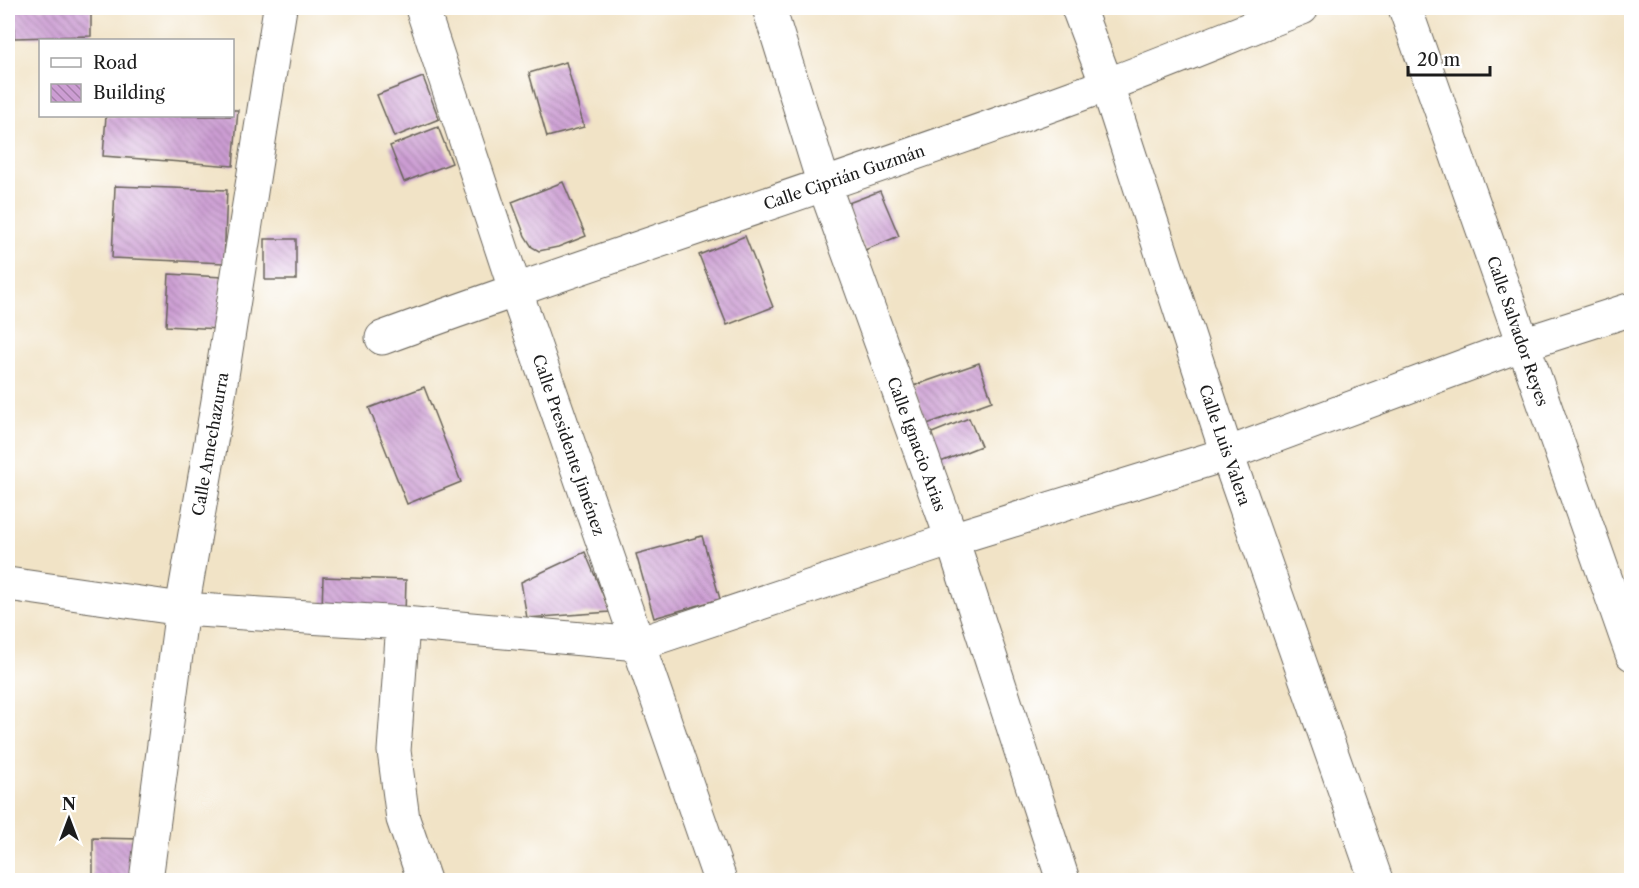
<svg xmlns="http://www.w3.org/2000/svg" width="1639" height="888" font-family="'Libre Caslon Text',serif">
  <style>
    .building { fill: url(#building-back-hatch) }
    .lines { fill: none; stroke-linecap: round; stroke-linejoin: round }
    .street-casing { stroke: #676258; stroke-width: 35 }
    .street { stroke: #fff; stroke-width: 33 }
    .labels { text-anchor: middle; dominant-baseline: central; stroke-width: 4.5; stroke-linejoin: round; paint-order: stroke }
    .street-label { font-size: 16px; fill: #1c1c1c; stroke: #fff }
  </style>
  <defs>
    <pattern id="building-back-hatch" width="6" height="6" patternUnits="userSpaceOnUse" patternTransform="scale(1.5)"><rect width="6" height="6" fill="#cc9dd3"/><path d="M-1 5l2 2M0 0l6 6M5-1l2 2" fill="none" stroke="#a57faa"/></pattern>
  </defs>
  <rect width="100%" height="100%" fill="#fff"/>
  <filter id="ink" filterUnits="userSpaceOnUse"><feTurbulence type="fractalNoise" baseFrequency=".0167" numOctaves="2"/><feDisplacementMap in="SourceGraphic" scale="12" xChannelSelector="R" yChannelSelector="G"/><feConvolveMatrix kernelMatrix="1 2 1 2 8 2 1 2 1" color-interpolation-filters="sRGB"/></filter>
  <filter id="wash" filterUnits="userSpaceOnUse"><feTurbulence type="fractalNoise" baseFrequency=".008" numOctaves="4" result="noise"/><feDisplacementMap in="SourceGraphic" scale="24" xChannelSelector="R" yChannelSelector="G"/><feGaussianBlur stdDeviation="1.35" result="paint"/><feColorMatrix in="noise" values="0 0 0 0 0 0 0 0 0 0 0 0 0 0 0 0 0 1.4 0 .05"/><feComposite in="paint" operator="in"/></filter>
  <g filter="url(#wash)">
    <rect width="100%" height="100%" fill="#f1e3c6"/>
    <g id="blocks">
      <path class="building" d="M14,8H91V36L14,38Z
        M566,62L584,127L547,137L529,73Z
        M423,77L439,119L394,137L377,95Z
        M232,110H238L233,166L103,156L106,116H232Z
        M438,127L452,163L404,182L390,146Z
        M563,182L586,236L558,247L539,251L532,247L525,236L512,202Z
        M115,186L227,190L224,263L112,258Z
        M880,191L899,236L865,250L846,204Z
        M745,236L773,307L727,325L699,255Z
        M265,239H296V280H265Z
        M169,274L222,277L219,329L166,326Z
        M979,363L992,401L927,424L913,386Z
        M424,387L461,482L407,504L369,408Z
        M969,418L981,446L938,463L927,435Z
        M702,536L720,599L654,618L636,554Z
        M585,552L610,612L527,618L521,582Z
        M323,577L406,580L405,614L322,611Z
        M93,838L142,839V878H93Z"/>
    </g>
  </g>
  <g filter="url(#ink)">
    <use href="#blocks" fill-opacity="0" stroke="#676258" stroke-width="1.5"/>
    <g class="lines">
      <defs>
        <path id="street" d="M422,8L515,289L720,880
          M769,8L824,185L952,539L1063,880
          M1078,8L1107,85L1227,454L1376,880
          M1405,8L1632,654
          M382,338C622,250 866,174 1106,85C1172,61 1237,33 1302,8
          M8,584L182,609L403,623L638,644L952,539L1227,454L1523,344L1632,309
          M403,623L394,751L403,819L424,880
          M146,880L182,609L218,401L280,8"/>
      </defs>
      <use href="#street" class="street-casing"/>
      <use href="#street" class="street"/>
    </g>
  </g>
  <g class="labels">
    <g class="street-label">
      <text transform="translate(844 177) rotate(-19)">Calle Ciprián Guzmán</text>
      <text transform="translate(1518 331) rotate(71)">Calle Salvador Reyes</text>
      <text transform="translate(210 444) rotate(-80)">Calle Amechazurra</text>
      <text transform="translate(917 444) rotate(70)">Calle Ignacio Arias</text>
      <text transform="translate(569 445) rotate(71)">Calle Presidente Jiménez</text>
      <text transform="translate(1225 445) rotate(71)">Calle Luis Valera</text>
    </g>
  </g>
  <rect width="1639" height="888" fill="none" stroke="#fff" stroke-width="30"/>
  <rect x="39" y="39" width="195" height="78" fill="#ffffff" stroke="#a4a4a4" stroke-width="1.5"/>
  <rect x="51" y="58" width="30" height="9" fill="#ffffff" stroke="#a4a4a4" stroke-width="1.5"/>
  <text x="93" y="69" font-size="18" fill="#1c1c1c">Road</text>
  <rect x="51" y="84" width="30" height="18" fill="url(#building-back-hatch)" stroke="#a4a4a4" stroke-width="1.5"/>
  <text x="93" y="99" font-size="18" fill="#1c1c1c">Building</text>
  <g transform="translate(69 819)" stroke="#ffffff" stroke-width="4.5" paint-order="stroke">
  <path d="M0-4.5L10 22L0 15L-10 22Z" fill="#1c1c1c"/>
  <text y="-9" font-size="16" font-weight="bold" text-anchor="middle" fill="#1c1c1c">N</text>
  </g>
  <path d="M1408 66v9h82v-9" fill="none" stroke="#1c1c1c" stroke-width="3"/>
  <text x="1417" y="66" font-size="18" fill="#1c1c1c" stroke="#ffffff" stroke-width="4.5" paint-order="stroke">20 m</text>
</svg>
